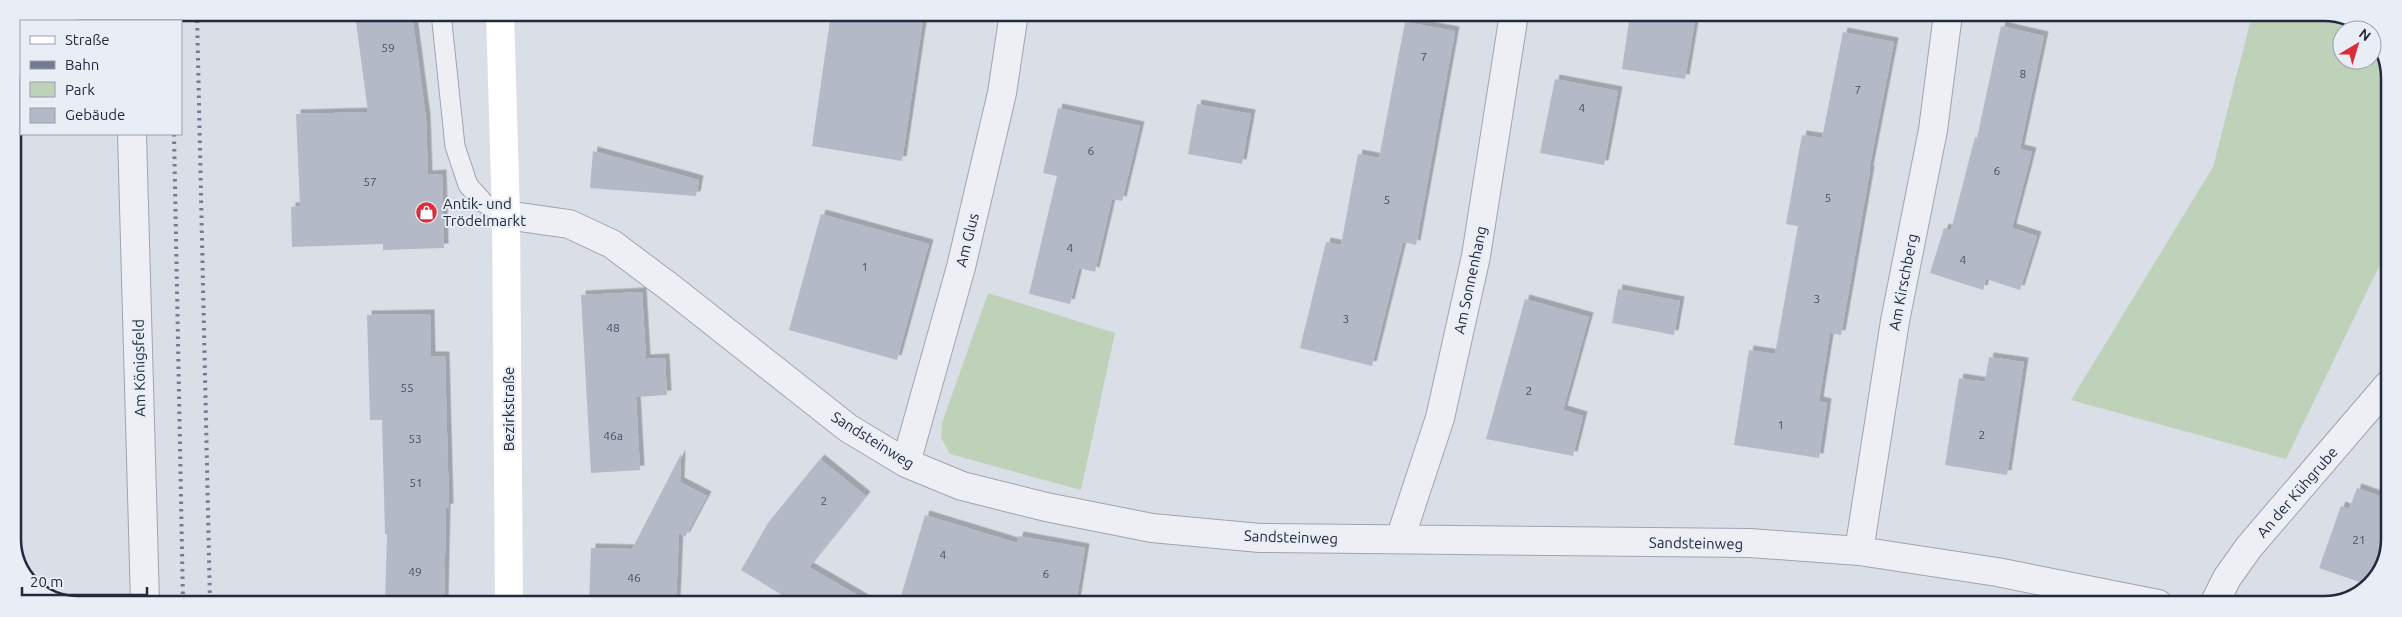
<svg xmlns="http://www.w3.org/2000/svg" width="2402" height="617" font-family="Ubuntu,sans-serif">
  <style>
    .green { fill: #bed2ba }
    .building { fill: #b4b9c7; filter: url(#shadow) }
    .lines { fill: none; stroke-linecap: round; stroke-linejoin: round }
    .lane-casing { stroke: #9fa4b1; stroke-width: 21 }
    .street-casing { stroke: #9fa4b1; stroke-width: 30 }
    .lane { stroke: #edeff5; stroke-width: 19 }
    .street { stroke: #edeff5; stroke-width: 28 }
    .secondary { stroke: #fff; stroke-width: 28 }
    .rail { stroke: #727b92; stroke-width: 4; stroke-dasharray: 2.5 5; stroke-linecap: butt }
    .labels { text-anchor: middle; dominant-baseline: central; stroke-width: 4; stroke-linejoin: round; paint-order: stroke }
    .number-label { font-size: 12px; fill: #474e60 }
    .poi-label { font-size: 15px; fill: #232a3e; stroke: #e9edf5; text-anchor: start }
    .street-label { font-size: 15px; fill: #232a3e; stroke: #e9edf5 }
    .rim { fill: none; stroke: #232a3e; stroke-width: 2.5 }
  </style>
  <defs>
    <filter id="shadow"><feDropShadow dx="4.5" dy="-4.5" stdDeviation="0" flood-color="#0004"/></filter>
  </defs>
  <rect width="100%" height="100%" fill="#dadee7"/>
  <path class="green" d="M2252,15H2340L2365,30H2342V60H2372V34L2389,74V246L2286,459L2071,400L2213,167Z
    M988,293L1115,333L1081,490L950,454L941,438L942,423Z"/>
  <path class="building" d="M831,13H924L902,161L812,146Z
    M412,14L426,119L428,175L442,174L444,248L383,250V244L292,247L291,207L300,206L296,114L368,112L356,22Z
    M1630,14H1696L1685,79L1622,69Z
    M1405,22L1455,31L1416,245L1403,242L1372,366L1300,348L1326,242L1341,245L1358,154L1379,158Z
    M2001,26L2044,36L2020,149L2032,152L2012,228L2037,236L2020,290L1986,279L1983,290L1930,273L1944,228L1951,230L1975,137L1977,138Z
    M1843,32L1894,42L1869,170L1870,171L1841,335L1830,333L1819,401L1827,403L1819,458L1734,445L1749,350L1775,354L1798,226L1786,224L1802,135L1822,138Z
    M1555,79L1618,91L1604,165L1540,153Z
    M1197,104L1251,114L1242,164L1188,154Z
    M1058,108L1140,126L1122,201L1112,199L1095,272L1079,268L1070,304L1029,294L1057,176L1043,173Z
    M593,151L699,180L696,196L590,188Z
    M821,214L929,244L897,360L789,330Z
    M1618,289L1680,301L1674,335L1612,323Z
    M642,292L646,359L665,358L667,395L636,397L640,470L591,473L581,295Z
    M1525,299L1589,317L1563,410L1583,416L1573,456L1486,439Z
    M430,314L431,356H445L449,508H446L444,603H385L387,534H385L382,420H370L367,315Z
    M1989,357L2024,362L2007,475L1945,465L1959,378L1985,382Z
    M681,454L680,482L707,496L685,537L679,533L676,603H589L591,548L632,549Z
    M820,459L866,496L809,567L871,603H795L741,570L768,523Z
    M2357,488L2388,499L2387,555L2368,585L2319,568L2341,506L2349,509Z
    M925,515L1017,543L1019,536L1085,548L1076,603H1031L995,597V603H899Z"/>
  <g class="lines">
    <defs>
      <path id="lane" d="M441,13L455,146L468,185L484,203L506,215"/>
      <path id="street" d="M129,13L130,21
        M132,134L145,602
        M506,215L569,224L612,244L672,289L848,428L906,463L962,486L1046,507L1152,528L1260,538L1750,543L1859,551L1997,572L2158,604
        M906,463L961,267L1002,93L1014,13
        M1400,539L1440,418L1476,256L1514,14
        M1859,551L1895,321L1933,130L1948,14
        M2214,604L2227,578L2249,547L2388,385"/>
    </defs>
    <use href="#lane" class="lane-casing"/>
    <use href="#street" class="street-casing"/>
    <use href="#lane" class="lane"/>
    <use href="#street" class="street"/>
    <path class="secondary" d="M500,13L506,215L509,603"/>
    <path class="rail" d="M171,13V21
      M197,13L210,602
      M174,134L183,602"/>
  </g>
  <defs>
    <symbol id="shop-disc" viewBox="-11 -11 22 22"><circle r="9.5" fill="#dc2e3a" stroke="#e9edf5"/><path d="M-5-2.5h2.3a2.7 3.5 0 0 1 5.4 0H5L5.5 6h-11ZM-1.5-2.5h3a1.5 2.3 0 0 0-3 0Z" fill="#fff"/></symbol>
  </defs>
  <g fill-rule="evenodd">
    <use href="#shop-disc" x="414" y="200" width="25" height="25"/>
  </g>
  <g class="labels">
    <g class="number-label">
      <text x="388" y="47">59</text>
      <text x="1424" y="56">7</text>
      <text x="2023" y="73">8</text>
      <text x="1858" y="89">7</text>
      <text x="1582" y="107">4</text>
      <text x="1091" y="150">6</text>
      <text x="1997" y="170">6</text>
      <text x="370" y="181">57</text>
      <text x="1828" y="197">5</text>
      <text x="1387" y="199">5</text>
      <text x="1070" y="247">4</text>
      <text x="1963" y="259">4</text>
      <text x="865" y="266">1</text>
      <text x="1817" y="298">3</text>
      <text x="1346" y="318">3</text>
      <text x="613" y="327">48</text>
      <text x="407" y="387">55</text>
      <text x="1529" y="390">2</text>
      <text x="1781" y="424">1</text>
      <text x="1982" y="434">2</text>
      <text x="613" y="435">46a</text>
      <text x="415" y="438">53</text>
      <text x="416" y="482">51</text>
      <text x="824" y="500">2</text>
      <text x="2359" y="539">21</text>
      <text x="943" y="554">4</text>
      <text x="415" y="571">49</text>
      <text x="1046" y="573">6</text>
      <text x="634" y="577">46</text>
    </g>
    <g class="poi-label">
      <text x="443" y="203">Antik- und<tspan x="443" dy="17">Trödelmarkt</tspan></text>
    </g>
    <g class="street-label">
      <text transform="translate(967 240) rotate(-76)">Am Glus</text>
      <text transform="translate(1470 280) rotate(-78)">Am Sonnenhang</text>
      <text transform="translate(1903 282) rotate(-79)">Am Kirschberg</text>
      <text transform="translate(139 368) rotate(-91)">Am Königsfeld</text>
      <text transform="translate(508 409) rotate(-90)">Bezirkstraße</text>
      <text transform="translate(873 440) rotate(32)">Sandsteinweg</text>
      <text transform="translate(2297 492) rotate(-49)">An der Kühgrube</text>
      <text transform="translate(1291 537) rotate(2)">Sandsteinweg</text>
      <text transform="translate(1696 543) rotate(1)">Sandsteinweg</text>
    </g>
  </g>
  <path d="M0 0H2402V617H0ZM78 21H2324A57 57 0 0 1 2381 78V539A57 57 0 0 1 2324 596H78A57 57 0 0 1 21 539V78A57 57 0 0 1 78 21Z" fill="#e9edf5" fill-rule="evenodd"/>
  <path class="rim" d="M78 21H2324A57 57 0 0 1 2381 78V539A57 57 0 0 1 2324 596H78A57 57 0 0 1 21 539V78A57 57 0 0 1 78 21Z"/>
  <rect x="20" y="20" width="162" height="115" fill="#e9edf5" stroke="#9a9fac"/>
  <rect x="30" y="36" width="25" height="8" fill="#ffffff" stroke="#9a9fac"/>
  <text x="65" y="45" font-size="15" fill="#232a3e">Straße</text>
  <rect x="30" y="61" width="25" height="8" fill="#727b92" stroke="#9a9fac"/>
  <text x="65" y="70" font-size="15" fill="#232a3e">Bahn</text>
  <rect x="30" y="82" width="25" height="15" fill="#bed2ba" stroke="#9a9fac"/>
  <text x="65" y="95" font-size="15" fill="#232a3e">Park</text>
  <rect x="30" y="108" width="25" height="15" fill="#b4b9c7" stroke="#9a9fac"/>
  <text x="65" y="120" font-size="15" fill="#232a3e">Gebäude</text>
  <g transform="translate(2357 45) rotate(38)"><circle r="24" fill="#e9edf5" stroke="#9a9fac"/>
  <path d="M0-4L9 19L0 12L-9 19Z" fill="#dc2e3a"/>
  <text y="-8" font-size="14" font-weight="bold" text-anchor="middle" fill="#232a3e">N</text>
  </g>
  <path d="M22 587v8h125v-8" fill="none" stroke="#232a3e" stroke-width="2.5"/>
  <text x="30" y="587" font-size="15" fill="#232a3e" stroke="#e9edf5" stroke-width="4" paint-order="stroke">20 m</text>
</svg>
